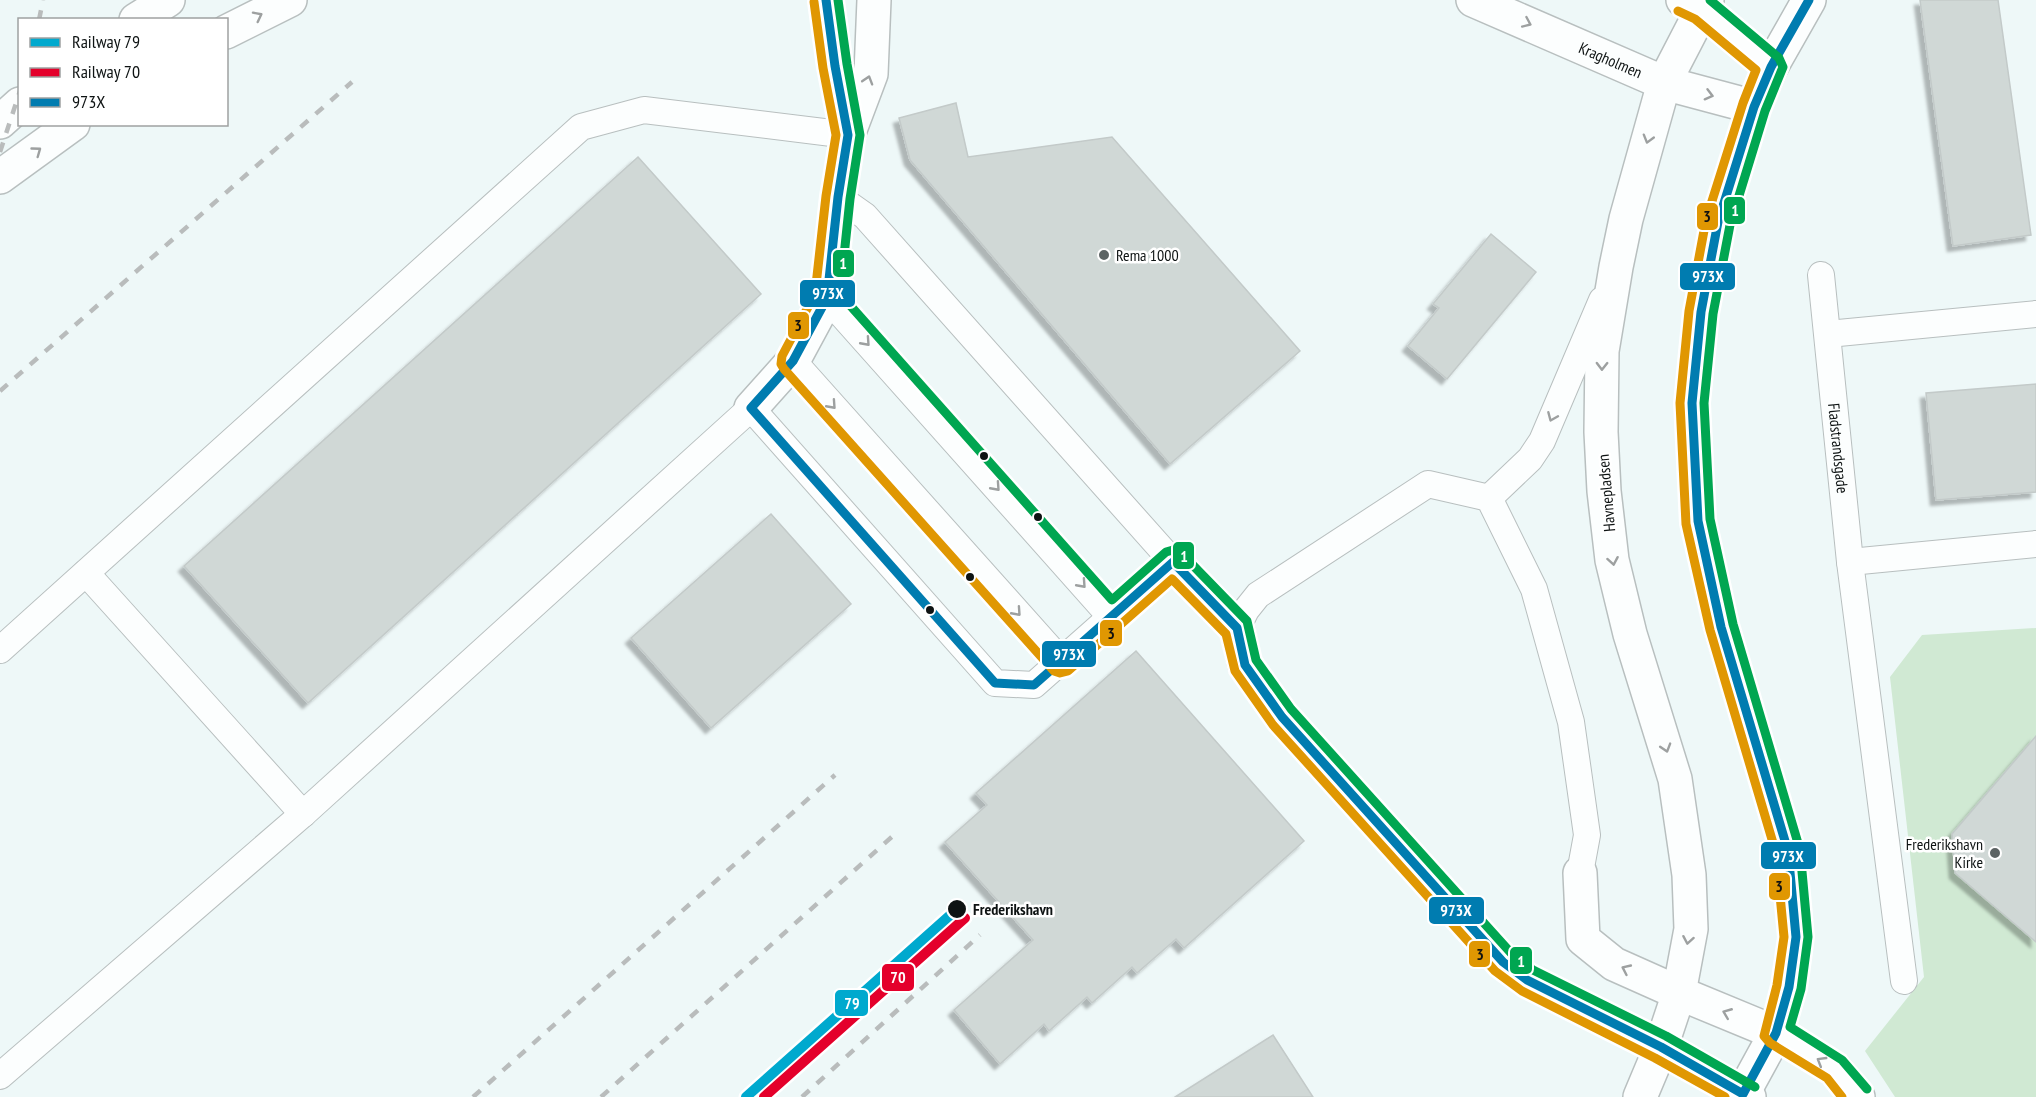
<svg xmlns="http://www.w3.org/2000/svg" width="2036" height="1097" font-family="'PT Sans Narrow',sans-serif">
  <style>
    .green { fill: #d0e9d3 }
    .building { fill: #d0d8d6; stroke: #c3cac9; stroke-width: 1.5; filter: url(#shadow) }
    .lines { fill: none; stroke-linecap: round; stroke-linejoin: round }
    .service-casing { stroke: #b8bfbf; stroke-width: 28 }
    .minor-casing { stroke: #b8bfbf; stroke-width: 36 }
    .tertiary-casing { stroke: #b8bfbf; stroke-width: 36 }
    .primary-casing { stroke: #b8bfbf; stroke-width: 36 }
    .service { stroke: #fcfefe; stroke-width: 26 }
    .minor { stroke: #fcfefe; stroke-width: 33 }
    .tertiary { stroke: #fcfefe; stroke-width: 33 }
    .primary { stroke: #fcfefe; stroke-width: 33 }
    .rail { stroke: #b9bcbc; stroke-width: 4.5; stroke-dasharray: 10 10; stroke-linecap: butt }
    .bus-1-casing { stroke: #fff; stroke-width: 14 }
    .bus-2-casing { stroke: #fff; stroke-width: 14 }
    .bus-3-casing { stroke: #fff; stroke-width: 14 }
    .bus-1 { stroke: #007cb0; stroke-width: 9 }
    .bus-2 { stroke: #e09702; stroke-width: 9 }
    .bus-3 { stroke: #00a651; stroke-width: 9 }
    .rail-1-casing { stroke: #fff; stroke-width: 15 }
    .rail-2-casing { stroke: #fff; stroke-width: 15 }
    .rail-1 { stroke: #00a9ce; stroke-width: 10 }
    .rail-2 { stroke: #e4002b; stroke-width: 10 }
    .oneway { stroke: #9da0a0 }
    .poi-dot { fill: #5c6363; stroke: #fff; stroke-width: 2 }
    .bus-dot { fill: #0e1313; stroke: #fff; stroke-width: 2 }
    .labels { text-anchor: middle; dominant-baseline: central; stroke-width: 5; stroke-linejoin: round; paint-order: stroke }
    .street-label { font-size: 16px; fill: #0e1313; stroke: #fff }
    .poi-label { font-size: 16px; fill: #0e1313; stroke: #fff; text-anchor: start }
    .stop-label { font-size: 16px; font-weight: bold; fill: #0e1313; stroke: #fff; text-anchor: start }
    .line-badge { stroke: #fff; stroke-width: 2 }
    .badge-label { font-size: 16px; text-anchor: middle; font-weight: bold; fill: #fff }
    .pale-badge-label { font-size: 16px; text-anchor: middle; font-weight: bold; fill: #111 }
  </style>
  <defs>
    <filter id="shadow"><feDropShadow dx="-5.5" dy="5.5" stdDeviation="1.5" flood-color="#0004"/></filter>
  </defs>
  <rect width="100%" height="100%" fill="#eef8f8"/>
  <path class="green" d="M2036,628V1097H1895L1865,1051L1924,977L1890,677L1922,635Z"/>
  <path class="building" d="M1920,0H1998L2031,235L1953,246Z
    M956,103L968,157L1112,137L1300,351L1170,464L910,160L899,118Z
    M638,157L761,294L308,703L184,566Z
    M1491,234L1536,272L1447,379L1408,346L1439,308L1433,304Z
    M2036,384V492L1936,500L1926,393Z
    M771,514L851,604L711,728L631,638Z
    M1136,651L1304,841L1184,948L1176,939L1137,973L1132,967L1092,1003L1087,997L1049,1031L1044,1024L1000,1064L954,1010L1033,940L945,842L987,805L976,793Z
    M2036,736V942L1955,873L1952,834Z
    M1273,1035L1313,1097H1175Z"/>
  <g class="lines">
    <defs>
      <g id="service">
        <path d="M838,197L865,216L1173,562L1237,628L1246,610L1258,595L1428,484L1489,498L1534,589L1571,722L1587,835L1580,873"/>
        <path id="s1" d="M1821,275L1850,562L1904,981"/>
        <path d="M827,298L1111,617"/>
        <path d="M1828,334L2036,314"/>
        <path d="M793,361L1061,661"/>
        <path d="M1489,498L1530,459L1542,441L1602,300"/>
        <path d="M1850,562L2036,544"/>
        <path d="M86,573L303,814"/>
        <path d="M0,650L581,127L644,110L848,135"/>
        <path d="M0,1076L303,814L751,408L995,683L1034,685L1173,562"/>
      </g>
      <path id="minor" d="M826,0L835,66L848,134
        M751,408L793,361L827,298L838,197L848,135L871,74L874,0
        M1237,628L1245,665L1282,717L1503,962L1527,980L1661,1047L1749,1097
        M1580,873L1583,939L1614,964L1679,993L1776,1033L1835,1069L1858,1097"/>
      <g id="tertiary">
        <path id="s2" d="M1473,0L1664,83L1754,107"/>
        <path d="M1683,0L1702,9L1771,67"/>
        <path d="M136,20L168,0"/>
        <path d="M226,32L290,0"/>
        <path d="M0,122L20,104"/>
        <path d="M0,177L73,124"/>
      </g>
      <path id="primary" d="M1640,1097L1661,1047L1679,993L1691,929L1689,875L1675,779L1630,634L1612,560L1604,491L1601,432L1602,351L1616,267L1626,219L1664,83L1707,0
        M1741,1097L1776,1033L1789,987L1796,937L1788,851L1721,627L1698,521L1692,403L1701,312L1718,222L1754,107L1771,67L1809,0"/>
    </defs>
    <use href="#service" class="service-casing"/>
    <use href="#minor" class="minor-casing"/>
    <use href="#tertiary" class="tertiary-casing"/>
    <use href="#primary" class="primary-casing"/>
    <use href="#service" class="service"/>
    <use href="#minor" class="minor"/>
    <use href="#tertiary" class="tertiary"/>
    <use href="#primary" class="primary"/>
    <path class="rail" d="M39,20L43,0
      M0,152L20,91
      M0,391L352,82
      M473,1097L835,775
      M601,1097L895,834
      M802,1097L980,935"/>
    <defs>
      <path id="bus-1" d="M826,0L835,66L848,135L838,197L827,298L793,361L751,408L995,683L1034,685L1173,562L1237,628L1245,665L1282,717L1503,962L1527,980L1661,1047L1743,1094L1776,1033L1789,987L1796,937L1788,851L1721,627L1698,521L1692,403L1701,312L1718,222L1754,107L1771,67L1809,0"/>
      <path id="bus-2" d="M814,2L823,68L836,135L826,196L815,294L782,356L781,364L784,369L1054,671L1060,673L1068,671L1172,579L1226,634L1235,671L1273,725L1495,971L1522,991L1655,1058L1725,1097
        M1678,11L1695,19L1756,70L1743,103L1706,220L1689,311L1680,403L1686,524L1710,630L1776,853L1784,937L1777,985L1764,1036L1770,1043L1827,1078L1842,1097"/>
      <path id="bus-3" d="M838,0L847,64L860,135L850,199L840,294L1112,600L1166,552L1173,550L1182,554L1247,621L1256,660L1291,709L1511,953L1533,970L1666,1036L1755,1087
        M1710,0L1779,58L1783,67L1765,111L1730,225L1713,314L1704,403L1710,519L1733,624L1800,850L1808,937L1801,989L1790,1027L1842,1060L1867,1089"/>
    </defs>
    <use href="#bus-1" class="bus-1-casing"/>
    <use href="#bus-2" class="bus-2-casing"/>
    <use href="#bus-3" class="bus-3-casing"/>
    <use href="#bus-1" class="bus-1"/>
    <use href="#bus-2" class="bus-2"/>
    <use href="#bus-3" class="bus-3"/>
    <defs>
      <path id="rail-1" d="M746,1097L957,909"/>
      <path id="rail-2" d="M764,1097L965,918"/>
    </defs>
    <use href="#rail-1" class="rail-1-casing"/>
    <use href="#rail-2" class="rail-2-casing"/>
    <use href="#rail-1" class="rail-1"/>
    <use href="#rail-2" class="rail-2"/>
  </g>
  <defs><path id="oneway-chevron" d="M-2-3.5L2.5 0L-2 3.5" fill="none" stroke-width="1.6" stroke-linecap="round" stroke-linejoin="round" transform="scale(1.5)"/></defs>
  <g class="oneway">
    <use href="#oneway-chevron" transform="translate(258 16) rotate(-27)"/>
    <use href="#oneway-chevron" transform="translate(1527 23) rotate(24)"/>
    <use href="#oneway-chevron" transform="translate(868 80) rotate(-73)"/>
    <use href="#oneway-chevron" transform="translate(1709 95) rotate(15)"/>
    <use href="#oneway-chevron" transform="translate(1648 139) rotate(106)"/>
    <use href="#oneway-chevron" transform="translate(37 151) rotate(-36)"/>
    <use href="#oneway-chevron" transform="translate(866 342) rotate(48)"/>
    <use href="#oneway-chevron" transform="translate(1602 366) rotate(91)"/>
    <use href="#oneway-chevron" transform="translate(832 405) rotate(48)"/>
    <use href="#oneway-chevron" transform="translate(1552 417) rotate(113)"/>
    <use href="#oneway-chevron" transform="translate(996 487) rotate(48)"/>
    <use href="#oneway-chevron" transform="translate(1613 561) rotate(80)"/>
    <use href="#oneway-chevron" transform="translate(1082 584) rotate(48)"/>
    <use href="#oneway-chevron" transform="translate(1017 612) rotate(48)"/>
    <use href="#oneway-chevron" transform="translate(1666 748) rotate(73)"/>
    <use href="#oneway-chevron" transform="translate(1688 940) rotate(100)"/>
    <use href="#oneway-chevron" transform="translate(1626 969) rotate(-155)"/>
    <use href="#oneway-chevron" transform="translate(1727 1013) rotate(-158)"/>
    <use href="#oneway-chevron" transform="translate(1821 1061) rotate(-149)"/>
  </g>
  <g class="poi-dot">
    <circle cx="1104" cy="255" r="6"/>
    <circle cx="1995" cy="853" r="6"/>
  </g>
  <g class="bus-dot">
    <circle cx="984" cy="456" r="5"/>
    <circle cx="1038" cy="517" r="5"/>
    <circle cx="970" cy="577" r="5"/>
    <circle cx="930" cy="610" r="5"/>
    <circle cx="957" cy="909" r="10"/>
  </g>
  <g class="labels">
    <g class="street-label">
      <text stroke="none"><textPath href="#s2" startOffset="150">Kragholmen</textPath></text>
      <text stroke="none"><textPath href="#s1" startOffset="174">Fladstrandsgade</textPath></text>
      <text transform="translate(1606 493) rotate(-95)">Havnepladsen</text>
    </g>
    <g class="poi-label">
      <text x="1116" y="255">Rema 1000</text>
      <text x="1983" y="844" text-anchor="end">Frederikshavn<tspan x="1983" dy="18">Kirke</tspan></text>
    </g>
    <g class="stop-label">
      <text x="973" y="909">Frederikshavn</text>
    </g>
  </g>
  <g class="line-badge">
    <rect x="1723" y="196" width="23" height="29" rx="6" fill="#00a651"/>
    <rect x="1696" y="202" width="23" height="29" rx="6" fill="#e09702"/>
    <rect x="832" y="249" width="23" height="29" rx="6" fill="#00a651"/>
    <rect x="1679" y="262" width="57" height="29" rx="6" fill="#007cb0"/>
    <rect x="799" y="279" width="57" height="29" rx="6" fill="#007cb0"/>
    <rect x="787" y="311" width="23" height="29" rx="6" fill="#e09702"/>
    <rect x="1172" y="541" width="23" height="29" rx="6" fill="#00a651"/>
    <rect x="1099" y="619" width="24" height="28" rx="6" fill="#e09702"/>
    <rect x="1041" y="640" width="56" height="28" rx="6" fill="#007cb0"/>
    <rect x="1760" y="841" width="57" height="29" rx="6" fill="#007cb0"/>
    <rect x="1768" y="872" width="23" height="29" rx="6" fill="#e09702"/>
    <rect x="1428" y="896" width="57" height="29" rx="6" fill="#007cb0"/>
    <rect x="1468" y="940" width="23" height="28" rx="6" fill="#e09702"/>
    <rect x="1509" y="946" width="24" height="29" rx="6" fill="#00a651"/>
    <rect x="881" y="963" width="34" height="29" rx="6" fill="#e4002b"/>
    <rect x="834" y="989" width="35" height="28" rx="6" fill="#00a9ce"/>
  </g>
  <g class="badge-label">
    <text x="1735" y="216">1</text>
    <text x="843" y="269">1</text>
    <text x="1708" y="282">973X</text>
    <text x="828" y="299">973X</text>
    <text x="1184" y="562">1</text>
    <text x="1069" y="660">973X</text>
    <text x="1788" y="862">973X</text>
    <text x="1456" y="916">973X</text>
    <text x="1521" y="967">1</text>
    <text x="898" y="983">70</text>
    <text x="852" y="1009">79</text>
  </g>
  <g class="pale-badge-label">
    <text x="1707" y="222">3</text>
    <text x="798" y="331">3</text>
    <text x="1111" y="639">3</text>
    <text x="1779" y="892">3</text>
    <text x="1480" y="960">3</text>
  </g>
  <rect x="18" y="18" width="210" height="108" fill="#ffffff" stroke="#9fa1a1" stroke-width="1.5"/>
  <rect x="30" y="38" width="30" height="9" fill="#00a9ce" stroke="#9fa1a1" stroke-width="1.5"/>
  <text x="72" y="48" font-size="18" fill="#0e1313">Railway 79</text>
  <rect x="30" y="68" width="30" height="9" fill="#e4002b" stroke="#9fa1a1" stroke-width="1.5"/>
  <text x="72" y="78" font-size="18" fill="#0e1313">Railway 70</text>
  <rect x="30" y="98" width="30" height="9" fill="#007cb0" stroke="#9fa1a1" stroke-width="1.5"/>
  <text x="72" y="108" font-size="18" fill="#0e1313">973X</text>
</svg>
